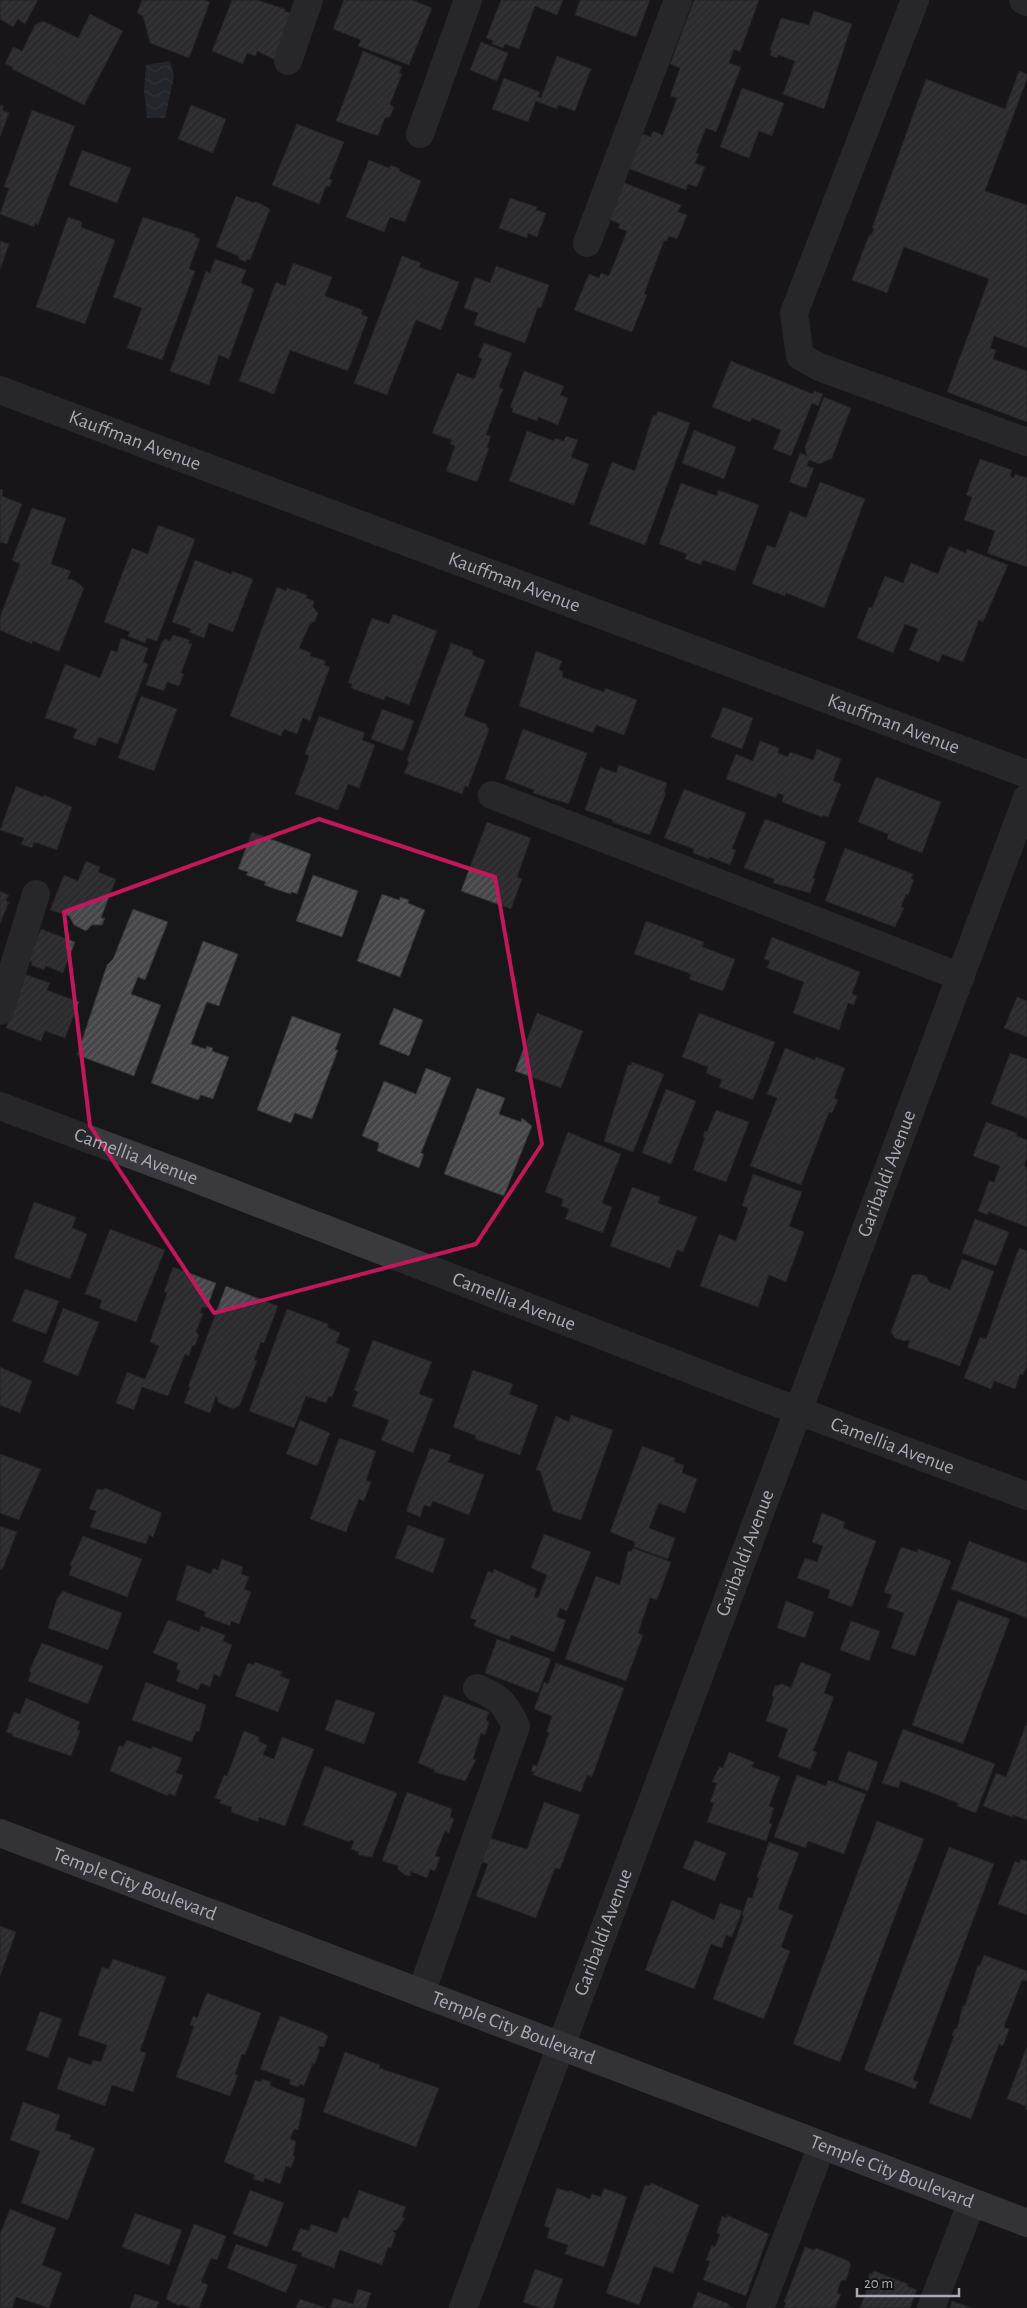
<svg xmlns="http://www.w3.org/2000/svg" width="1027" height="2308" font-family="'Alegreya Sans',sans-serif">
  <style>
    .water { fill: url(#water-waves) }
    .building { fill: url(#building-hatch); stroke: #313033 }
    .lines { fill: none; stroke-linecap: round; stroke-linejoin: round }
    .minor { stroke: #3a3a3e; stroke-width: 28 }
    .major { stroke: #54545b; stroke-width: 28 }
    .marked { fill: none; stroke: #c2185b; stroke-width: 4; stroke-linejoin: round }
    .labels { text-anchor: middle; dominant-baseline: central; stroke-width: 4; stroke-linejoin: round; paint-order: stroke }
    .street-label { font-size: 20px; fill: #aaaab6; stroke: #121113 }
  </style>
  <defs>
    <pattern id="water-waves" width="16" height="10" patternUnits="userSpaceOnUse" patternTransform="scale(1.25)"><rect width="16" height="10" fill="#333841"/><path d="M0 5q4-4 8 0t8 0" fill="none" stroke="#4e525a"/></pattern>
    <pattern id="building-hatch" width="6" height="6" patternUnits="userSpaceOnUse" patternTransform="scale(1.25)"><rect width="6" height="6" fill="#46454a"/><path d="M-1 1l2-2M0 6l6-6M5 7l2-2" fill="none" stroke="#5e5d62"/></pattern>
  </defs>
  <rect width="100%" height="100%" fill="#171618"/>
  <path class="water" d="M170,61L174,76L165,118H147L144,91L146,65Z"/>
  <path class="building" d="M0,0H38L25,24L18,19L13,27L0,19Z
    M142,0H204L210,2L189,58L150,43L143,16L137,13Z
    M232,0H257L285,9V11L299,17L281,63L257,51L256,56L247,53L243,64L212,51Z
    M344,0H412L432,8L409,65L358,46L361,40L333,29Z
    M501,0H563L557,15L535,6L519,49L505,44L503,48L492,44L493,41L486,38Z
    M580,0H650L636,37L575,15Z
    M694,0H759L740,52L734,49L729,63L741,67L716,132L706,128L696,153L699,154L695,163L705,167L697,187L688,184L686,190L627,168L640,133L651,137L653,131L663,135L677,98L670,96L680,68L670,64Z
    M814,11L852,24L824,109L783,94L795,61L778,55L777,58L770,55L772,51L770,50L781,18L809,25Z
    M90,14L123,31L84,105L12,69L13,67L5,64L13,47L22,51L35,25L43,21L78,38Z
    M481,42L508,53L497,81L470,70Z
    M363,51L402,67L399,73L402,74L390,104L394,107L390,117L385,118L378,136L336,121Z
    M557,56L591,69L575,111L558,105L557,109L536,101L528,122L492,109L504,78L540,92L538,97L541,98Z
    M1019,71L1027,74V79L985,191L1027,205V348L994,336L990,348L996,350L993,359L1027,371V422L947,392L989,279L904,247L887,293L852,280L869,235L871,236L874,228H872L926,79L1005,109Z
    M742,88L784,103L772,136L759,131L749,158L720,147Z
    M0,105L4,106L2,110L9,113L0,137Z
    M191,105L226,119L213,153L178,139Z
    M32,110L75,126L38,225L35,223L34,227L0,214L9,188L4,187Z
    M297,124L344,142L329,179L332,180L330,187L326,186L319,204L272,185Z
    M82,150L131,168L117,203L69,185Z
    M369,160L389,168L391,165L400,169L399,171L421,181L405,222L390,217L384,232L346,217Z
    M622,182L681,205L678,212L687,215L677,239L669,236L667,241H664L644,294L647,295L632,332L574,310L589,274L599,278L601,273L609,276L627,231L618,228L620,224L608,219Z
    M236,196L254,203L255,201L270,209L250,260L247,259L246,262L239,259V256L216,247Z
    M510,198L537,207L536,210L546,213L537,237L528,233L527,238L499,228Z
    M68,217L82,222L81,227L115,240L85,324L36,307Z
    M143,217L195,234V237L200,239L189,269L195,271L162,360L127,348L142,308L113,297Z
    M0,241L9,244L0,270Z
    M402,256L421,263L419,267L459,282L441,330L416,320L387,395L354,383Z
    M215,259L246,270L241,283L254,289L229,359L219,355L209,385L170,371L206,271L210,273Z
    M293,263L332,277L325,296L363,310L361,314L368,317L348,371L290,350L274,394L239,381L276,282L285,286Z
    M496,266L549,285L541,308L538,307L525,343L474,325L478,313L464,308L475,277L490,283Z
    M484,343L512,353L499,387L503,389L486,435L491,436L487,447L489,448L477,482L446,471L455,446L450,444L452,440L432,433L457,373L474,379L482,359L478,357Z
    M731,361L813,394L814,391L823,394L818,406L812,403L791,456L773,449L781,430L752,418L750,422L712,407Z
    M524,371L564,386L560,395L568,398L558,425L538,417L537,421L512,412L513,408L510,407Z
    M824,397L851,408L832,458L820,464L809,460L807,466L814,468L806,488L789,482L800,453L807,456L805,447Z
    M658,411L690,423L645,545L589,524L612,462L635,471L653,415L656,416Z
    M694,430L736,447L724,479L682,463Z
    M527,431L554,441L555,438L564,441L566,436L578,440L571,457L589,464L574,505L509,481Z
    M980,459L1012,470L1010,476L1014,478L1015,474L1027,478V567L987,553L995,531L964,520L972,497L966,495Z
    M820,482L865,499L824,608L786,593L785,596L752,584L767,545L775,548L790,511L806,518Z
    M681,483L717,496L718,490L759,505L735,571L703,560L701,565L685,559L687,554L659,544Z
    M0,489L3,490L2,496L22,504L7,544L0,542Z
    M32,508L66,518L51,564L71,571L67,580L71,579L75,581L84,588L59,652L33,641L32,644L0,630V617L20,564L12,560Z
    M158,525L195,539L157,641L147,638L145,643L128,636L130,632L104,622L132,548L148,554Z
    M949,546L966,553L967,549L1008,565L983,622L979,620L963,662L942,654L939,662L909,650L918,629L905,624L893,653L857,638L869,607L872,608L885,576L903,583L911,563L938,574Z
    M195,560L231,574L232,571L253,579L233,632L209,623L204,638L189,632L191,629L172,622Z
    M277,587L286,591L287,588L307,595L306,598L314,601L313,607L318,613L315,621L310,624L299,648L311,653L310,656L326,661L324,665L330,667L310,721L303,718L297,734L284,729L281,736L230,716Z
    M393,614L437,631L409,705L386,696L384,700L351,688L352,684L348,683L372,618L389,624Z
    M173,635L190,640L188,643L192,644L181,673L184,674L179,686L167,682L164,691L146,685L162,642L165,639L170,641Z
    M121,638L148,648L143,662L148,664L118,744L99,737L95,746L73,738L77,729L45,718L65,664L100,678L111,650L117,652Z
    M451,643L473,651L472,655L485,660L464,716L486,724L489,730L468,787L465,786L462,794L404,773L409,762L407,760Z
    M536,651L562,661L559,670L563,672L562,677L604,692L605,688L637,700L624,735L596,725L593,733L519,706Z
    M141,696L177,709L154,771L118,758Z
    M723,707L753,718L742,749L711,737Z
    M382,709L414,721L403,751L371,739Z
    M319,716L365,733L362,740L375,745L359,788L348,784L338,810L295,794L309,756L305,754Z
    M523,729L587,753L569,804L533,793L534,790L505,779Z
    M760,741L779,748L778,753L788,757L790,752L813,760L817,749L841,759L833,781L841,784L828,817L823,815L822,817L782,802L784,795L778,793L776,798L726,779L736,754L753,761Z
    M619,765L667,783L664,792L666,793L650,835L612,822L613,820L585,810L600,767L616,773Z
    M876,777L941,802L922,853L887,839L888,834L858,822Z
    M16,786L43,797L44,795L72,807L57,850L34,842L32,848L21,844L24,838L0,830Z
    M684,789L746,813L732,849L736,850L730,865L710,857L709,859L693,853L694,849L664,838Z
    M765,819L826,842L813,878L815,879L810,893L773,883L774,879L744,868Z
    M487,822L531,838L517,877L522,879L511,909L461,891Z
    M252,832L311,854L297,894L292,892L290,894L264,885L266,882L246,875L248,872L238,869Z
    M845,848L913,874L911,879L914,880L908,895L906,894L901,907L904,908L895,927L825,901Z
    M86,861L100,867L98,872L116,879L101,918H105L102,925H92L86,931L74,925L69,916L50,910L64,875L78,881Z
    M313,875L358,891L342,937L296,921Z
    M0,891L9,895L6,901L9,902L0,924Z
    M382,894L399,900L400,897L409,900L408,903L425,910L400,977L357,961Z
    M133,909L168,922L145,980L138,977L131,994L161,1005L134,1076L77,1055L107,965L113,959Z
    M646,921L704,942L702,947L735,959L723,991L689,979L691,974L634,954Z
    M41,929L75,942L63,973L46,966L44,970L31,965L32,962L28,960Z
    M772,937L860,972L852,994L857,996L854,1005L848,1003L839,1030L793,1013L804,982L767,968L770,961L764,959Z
    M203,941L238,954L219,1006L207,1002L191,1044L206,1049L207,1046L213,1048L212,1051L229,1057L213,1099L201,1095L198,1100L151,1083Z
    M24,974L50,983L47,990L79,1002L65,1038L45,1031L41,1041L6,1028Z
    M1017,997L1027,1001V1037L1004,1028Z
    M394,1008L423,1020L409,1056L379,1044Z
    M537,1013L583,1031L561,1088L515,1071Z
    M699,1013L775,1042L753,1100L719,1087L722,1080L706,1073L708,1067L682,1057Z
    M292,1016L341,1034L335,1050H338L312,1119L295,1113L291,1123L257,1110Z
    M785,1048L815,1060L816,1057L845,1068L834,1098L838,1100L832,1113L829,1112L801,1185L750,1166L777,1098L767,1094Z
    M1010,1053L1027,1059V1118L991,1104Z
    M632,1062L664,1074L633,1152L604,1141L628,1065H631Z
    M426,1068L451,1078L421,1153L424,1154L419,1168L377,1151L379,1143L362,1136L384,1081L416,1094Z
    M477,1088L505,1098L499,1114L521,1122L522,1118L532,1126L504,1196L444,1174Z
    M666,1089L696,1101L671,1164L642,1153Z
    M716,1110L749,1122L726,1182L693,1170L705,1138L703,1137L705,1131L707,1132Z
    M986,1122L1017,1133L1016,1136L1027,1140V1157L1024,1166L1027,1167V1227L988,1212V1215L978,1211L989,1181L994,1182L1000,1166L973,1156Z
    M568,1132L621,1154L602,1203L612,1207L603,1233L565,1219L569,1209L561,1206L563,1199L545,1192Z
    M753,1174L802,1192L789,1226L804,1232L786,1282L769,1275L758,1307L700,1286L719,1234L736,1241L748,1208L742,1206Z
    M632,1187L660,1197L658,1203L697,1217L683,1252L677,1250L670,1268L610,1246Z
    M34,1202L76,1217L72,1228L87,1234L70,1279L14,1258Z
    M975,1219L1009,1232L996,1266L962,1253Z
    M110,1229L165,1250L136,1322L99,1308L102,1300L85,1294Z
    M1019,1248L1027,1251V1365L1023,1375L1020,1374L1015,1389L994,1381L991,1389L964,1378L980,1337L986,1339Z
    M962,1259L994,1271L960,1366L907,1347L910,1340L905,1341L895,1338L891,1332L912,1275L920,1274L927,1277L929,1282L950,1290Z
    M173,1267L216,1283L207,1308L202,1307L200,1313L203,1314L196,1332L199,1335L195,1345L192,1346L189,1356L185,1354L168,1396L142,1387L134,1410L116,1403L127,1372L145,1379L159,1346L150,1342L167,1293L164,1292Z
    M226,1286L278,1306L264,1343L261,1342L254,1360L257,1361L240,1405L233,1409L219,1403L216,1396L210,1413L184,1403L190,1387H188Z
    M25,1289L59,1301L46,1334L12,1321Z
    M63,1308L99,1322L78,1376L43,1362Z
    M287,1309L328,1324L327,1327L340,1333L336,1343L350,1349L332,1397L329,1396L326,1403L306,1396L294,1428L249,1411Z
    M373,1340L432,1362L419,1394L433,1399L413,1453L381,1440L389,1420L352,1406L358,1392L354,1390Z
    M0,1367L32,1381L20,1413L0,1405Z
    M473,1370L513,1384L509,1394L538,1405L520,1455L475,1439L476,1436L453,1427Z
    M571,1415L613,1430L581,1520L553,1511L540,1471L536,1470L556,1416L569,1422Z
    M300,1420L330,1433L317,1466L286,1454Z
    M339,1438L376,1451L366,1480L371,1482L364,1501L359,1499L346,1532L310,1519Z
    M642,1446L675,1458L674,1462L684,1465L682,1473L697,1479L685,1513L659,1503L649,1528L675,1538L668,1559L634,1547L635,1542L610,1532Z
    M430,1448L451,1455L448,1462L484,1475L469,1515L433,1501L430,1507L424,1505L420,1517L406,1511Z
    M0,1454L41,1469L19,1520L0,1513Z
    M105,1488L162,1513L153,1537L149,1535L146,1544L90,1527L96,1511L89,1509L97,1489L103,1490Z
    M822,1513L845,1522L843,1528L876,1541L852,1607L828,1598L830,1590L797,1578L805,1558L817,1562L823,1546L812,1542Z
    M408,1525L445,1539L433,1573L395,1558Z
    M0,1526L17,1532L3,1568L0,1570Z
    M544,1534L591,1552L567,1611L560,1608L557,1617L566,1620L554,1652L511,1635L509,1640L474,1626L476,1620L470,1618L488,1571L493,1573L494,1569L537,1589L534,1597L538,1598L547,1575L531,1568Z
    M83,1536L142,1559L127,1597L69,1575L72,1566L70,1565Z
    M969,1541L1027,1563V1618L951,1589Z
    M901,1547L917,1552L918,1549L951,1561L915,1656L891,1648L904,1613L887,1607L892,1595L884,1592Z
    M633,1548L671,1562L657,1600L650,1598L638,1633L643,1635L626,1681L565,1659L596,1576L620,1585L628,1551L631,1552Z
    M222,1559L243,1567L241,1574L249,1577L244,1589L251,1592L239,1624L231,1621L230,1626L204,1616L206,1612L176,1600L187,1565L211,1574L213,1568L218,1570Z
    M63,1591L122,1613L108,1650L48,1628L57,1599Z
    M958,1600L1010,1619L963,1744L912,1725Z
    M786,1601L814,1612L805,1638L777,1628Z
    M168,1620L199,1632L201,1626L225,1635L223,1641L232,1645L220,1677L214,1674L210,1687L201,1683L198,1690L176,1681L180,1671L176,1669L178,1663L153,1653Z
    M851,1621L880,1631L869,1661L840,1650Z
    M497,1639L551,1659L538,1693L485,1673Z
    M42,1643L103,1666L88,1704L28,1681L31,1672L29,1671Z
    M255,1662L282,1672L280,1676L290,1680L278,1712L235,1696L248,1663L254,1665Z
    M801,1662L831,1674L824,1693L834,1697L813,1751L817,1752L810,1769L778,1757L788,1729L766,1721L774,1698L772,1695L775,1686L782,1684L791,1688Z
    M556,1663L624,1688L592,1777L587,1775L581,1792L533,1775L534,1772L531,1771L533,1765L537,1766L549,1733L547,1731L552,1716L534,1709L544,1682L548,1684Z
    M146,1682L206,1705L199,1732L196,1731L192,1742L132,1720Z
    M444,1695L489,1712L486,1720L489,1722L485,1735L481,1733L473,1759L476,1760L465,1781L434,1772L435,1770L418,1763Z
    M26,1698L80,1722L77,1730L80,1731L71,1756L12,1736L13,1734L6,1732L14,1712L20,1714Z
    M336,1699L375,1713L364,1744L325,1730Z
    M1027,1722V1820L1013,1815L1012,1817L983,1806L996,1773L1006,1777Z
    M903,1729L995,1764L976,1813L957,1806L958,1803L901,1781L898,1788L882,1783Z
    M244,1731L259,1737L258,1741L267,1745L263,1755L274,1759L282,1737L314,1749L285,1826L259,1817L258,1822L231,1812L232,1807L219,1803L221,1800L215,1798L224,1775L227,1776Z
    M127,1740L151,1749L152,1746L182,1758L176,1773L183,1775L175,1796L169,1793L168,1796L110,1771L119,1746L123,1747Z
    M848,1751L878,1762L868,1791L838,1780Z
    M729,1752L754,1762L752,1767L780,1777L769,1806L774,1808L769,1823L772,1824L766,1841L707,1822L714,1803L710,1802L717,1783L712,1782L719,1767L723,1768Z
    M325,1766L397,1793L372,1857L358,1855L359,1852L351,1849L354,1841L350,1840L349,1842L303,1825Z
    M797,1775L826,1786L828,1780L866,1794L844,1854L808,1841L806,1848L774,1837Z
    M407,1792L452,1809L450,1817L454,1819L449,1833L445,1831L435,1856L440,1857L435,1871L430,1869L427,1878L410,1871L411,1876L405,1875L397,1869L399,1866L382,1861Z
    M544,1802L580,1815L560,1869L555,1868L536,1918L476,1896L488,1864L480,1861L489,1838L527,1849Z
    M877,1821L924,1839L840,2062L793,2044Z
    M695,1840L726,1853L715,1881L683,1868Z
    M769,1842L799,1853L778,1909L793,1915L781,1947L790,1951L764,2019L713,1999L744,1916L742,1915L748,1897L752,1898L759,1878L757,1877Z
    M949,1847L994,1864L913,2080L918,2082L915,2089L864,2070Z
    M1021,1859L1027,1861V1915L998,1904L1015,1861L1019,1863Z
    M672,1900L714,1920L720,1903L742,1911L732,1937L726,1935L722,1948L711,1944L694,1989L645,1970Z
    M0,1926L16,1932L0,1976Z
    M984,1955L1027,1971V1981L1022,1980L1004,2027L1009,2029L1003,2046L999,2044L971,2119L929,2103L954,2036L952,2035L955,2028L957,2029L963,2005L965,2006L978,1965L980,1966Z
    M113,1959L166,1977L140,2051L146,2053L133,2092L112,2085L105,2106L57,2089L68,2057L91,2065L93,2060L101,2062L107,2045L78,2035L102,1967L109,1969Z
    M207,1993L261,2013L245,2055L242,2054L235,2074L238,2075L230,2096L176,2077L194,2026L190,2025L193,2016L197,2018Z
    M40,2011L62,2019L48,2058L26,2050Z
    M280,2016L324,2033L328,2036L324,2047L319,2046L318,2049H320L315,2064L313,2063L304,2086L300,2084L298,2087L289,2084L291,2080L260,2069Z
    M1027,2046V2110L1025,2109L1026,2106L1007,2099Z
    M345,2052L380,2065L379,2068L439,2088L416,2147L323,2112Z
    M262,2079L271,2082L270,2086L305,2099L298,2130L294,2129L290,2139L296,2141L293,2156H295L291,2168L286,2166L280,2184L265,2178L263,2182L253,2179L255,2175L224,2162L255,2080L261,2082Z
    M23,2102L60,2115L55,2130L71,2135L69,2139L95,2148L68,2220L21,2203L40,2151L10,2140Z
    M652,2183L699,2205L673,2273L654,2266L639,2305L606,2293L645,2185L649,2186Z
    M557,2188L569,2192V2190L590,2199L592,2194L601,2197L604,2188L627,2197L604,2267L565,2254L568,2245L547,2238L550,2228L544,2226Z
    M250,2190L284,2203L267,2247L233,2234Z
    M359,2190L406,2207L402,2217L405,2218L397,2230H394L393,2232L396,2233L391,2248L388,2247L382,2265L340,2250L334,2268L301,2256L302,2253L292,2250L300,2228L309,2231L311,2224L337,2233L343,2217L348,2219Z
    M10,2209L56,2228L42,2265L62,2273L49,2308L16,2297L12,2308H0V2234Z
    M135,2213L182,2230L169,2265L122,2247Z
    M727,2215L769,2234L746,2296L703,2280L710,2261L706,2260L712,2245L715,2247L720,2234L717,2233L722,2216L727,2218Z
    M194,2224L226,2236L217,2260L211,2258L201,2282L208,2285L199,2308H191L180,2304L179,2306L166,2299Z
    M236,2244L297,2265L286,2293L227,2268Z
    M805,2247L814,2250L816,2248L849,2261V2263L851,2264L846,2280L841,2281L837,2293L841,2294L835,2308H784L786,2303L784,2302Z
    M535,2269L563,2279L553,2308H540L523,2302Z
    M874,2271L908,2284L907,2286L917,2290L910,2308H860L868,2287L865,2286L870,2273L872,2274Z
    M358,2289L371,2293L366,2308H330L334,2298L353,2304Z
    M698,2292L729,2304L728,2306L734,2308H692Z
    M135,2294L159,2302L156,2308H130Z
    M300,2299L326,2308H296Z
    M952,2301L972,2308H950Z"/>
  <g class="lines">
    <g class="minor">
      <path d="M915,0L794,313L800,356L819,367L1027,442"/>
      <path d="M1023,0L1027,2"/>
      <path d="M288,61L309,0"/>
      <path d="M420,134L468,0"/>
      <path d="M587,243L678,0"/>
      <path id="s1" d="M0,390L1027,774"/>
      <path d="M492,795L961,977"/>
      <path d="M0,1011L36,894"/>
      <path id="s2" d="M0,1106L183,1174L756,1395L1027,1496"/>
      <path d="M421,1993L516,1726C505,1704 500,1697 477,1688"/>
      <path id="s3" d="M463,2308L1027,798"/>
      <path d="M760,2308L822,2145"/>
      <path d="M931,2308L972,2202"/>
    </g>
    <path class="major" id="s4" d="M0,1833L1027,2223"/>
  </g>
  <path d="M0 0H1027V2308H0ZM319,819L495,877L542,1144L476,1244L214,1313L90,1126L64,912Z" fill="#171618" fill-opacity=".55" fill-rule="evenodd"/>
  <path class="marked" d="M319,819L495,877L542,1144L476,1244L214,1313L90,1126L64,912Z"/>
  <g class="labels">
    <g class="street-label">
      <text stroke="none"><textPath href="#s1" startOffset="144">Kauffman Avenue</textPath></text>
      <text stroke="none"><textPath href="#s1" startOffset="549">Kauffman Avenue</textPath></text>
      <text stroke="none"><textPath href="#s1" startOffset="954">Kauffman Avenue</textPath></text>
      <text stroke="none"><textPath href="#s2" startOffset="145">Camellia Avenue</textPath></text>
      <text stroke="none"><textPath href="#s3" startOffset="1211">Garibaldi Avenue</textPath></text>
      <text stroke="none"><textPath href="#s2" startOffset="550">Camellia Avenue</textPath></text>
      <text stroke="none"><textPath href="#s2" startOffset="955">Camellia Avenue</textPath></text>
      <text stroke="none"><textPath href="#s3" startOffset="806">Garibaldi Avenue</textPath></text>
      <text stroke="none"><textPath href="#s4" startOffset="144">Temple City Boulevard</textPath></text>
      <text stroke="none"><textPath href="#s3" startOffset="401">Garibaldi Avenue</textPath></text>
      <text stroke="none"><textPath href="#s4" startOffset="549">Temple City Boulevard</textPath></text>
      <text stroke="none"><textPath href="#s4" startOffset="954">Temple City Boulevard</textPath></text>
    </g>
  </g>
  <path d="M857 2288v8h102v-8" fill="none" stroke="#aaaab6" stroke-width="2.5"/>
  <text x="864" y="2288" font-size="15" fill="#aaaab6" stroke="#121113" stroke-width="4" paint-order="stroke">20 m</text>
</svg>
